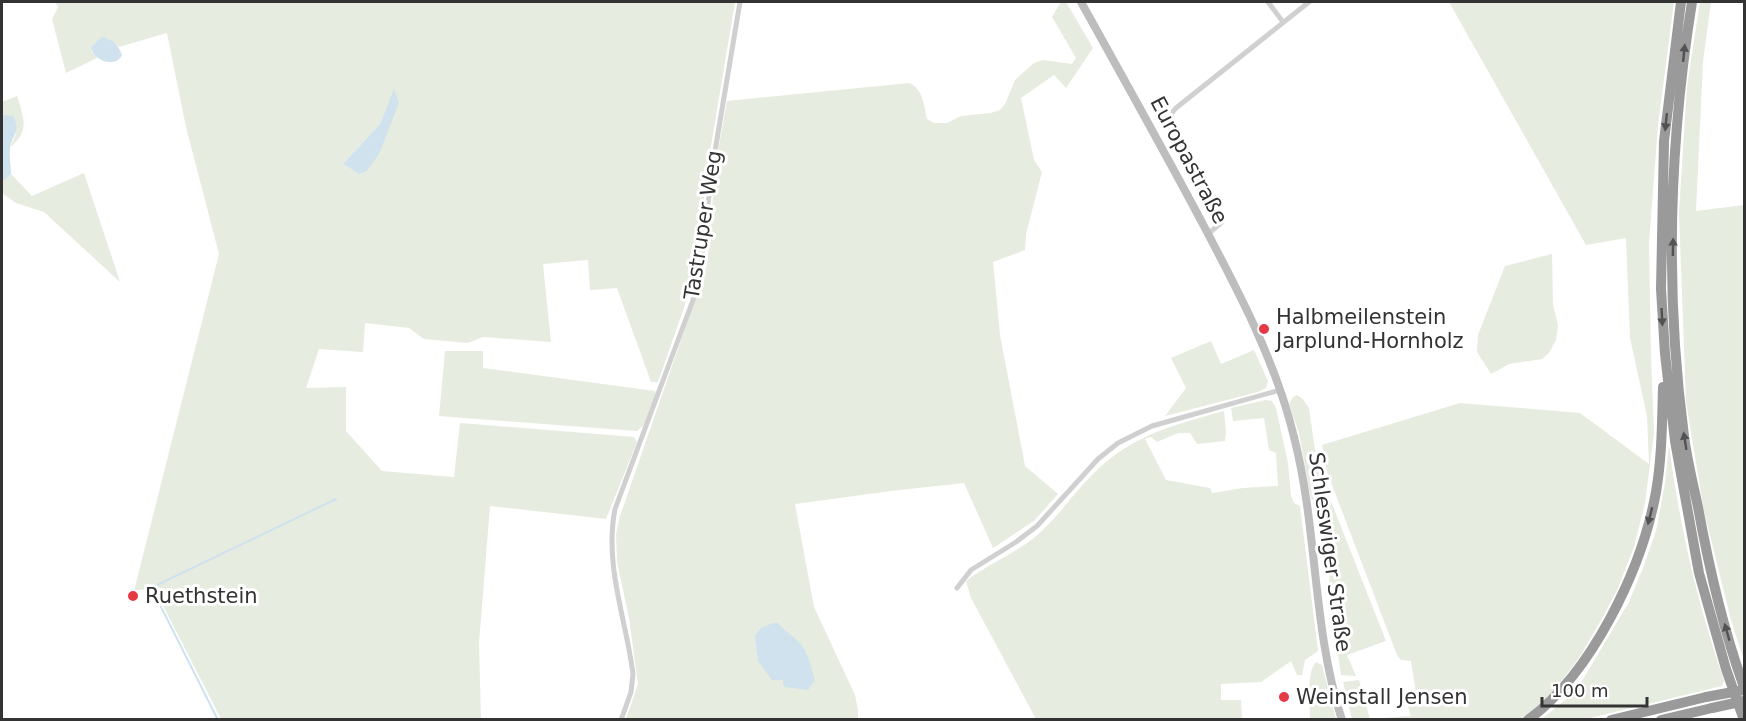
<svg xmlns="http://www.w3.org/2000/svg" width="1746" height="721" font-family="'DejaVu Sans',sans-serif">
  <style>
    .green { fill: #e6ecdf; fill-rule: evenodd }
    .water { fill: #cfe2ee }
    .lines { fill: none; stroke-linecap: round; stroke-linejoin: round }
    .stream { stroke: #cfe2ee; stroke-width: 2 }
    .street { stroke: #d0d0d0; stroke-width: 5 }
    .secondary { stroke: #bdbdbd; stroke-width: 8 }
    .highway { stroke: #9a9a9a; stroke-width: 10 }
    .highway-bridge { stroke: #9a9a9a; stroke-width: 10 }
    .oneway { fill: #525252 }
    .poi-dot { fill: #e63946; stroke: #fff; stroke-width: 2 }
    .labels { text-anchor: middle; dominant-baseline: central; stroke-width: 6; stroke-linejoin: round; paint-order: stroke }
    .street-label { font-size: 21px; fill: #333; stroke: #fff }
    .poi-label { font-size: 21px; fill: #333; stroke: #fff; text-anchor: start }
  </style>
  <rect width="100%" height="100%" fill="#fff"/>
  <path class="green" d="M55,2H735L708,164L695,276L658,382H651L617,288L590,290L588,260L543,264L551,342L483,337L468,343L424,339L409,328L365,323L363,352L319,349L306,388L346,387V431L382,471L454,477L460,423L634,437L637,442L606,519L490,506L479,643L481,719H221L154,588L134,591L219,254L186,127L167,33L119,47L108,38L91,51L97,58L66,73L52,19L58,7ZM394,90L366,172L359,174L343,164L380,124Z
    M1061,2H1066L1093,48L1066,88L1054,75L1021,98L1034,160L1042,172L1026,234L1025,250L993,262L1000,335L1025,466L1058,494L1034,521L993,548L964,483L891,491L795,504L814,607L855,695L858,710V719H626L638,684L629,618L617,562L616,534L620,516L707,265L716,162L727,101L909,83C923,88 924,106 927,119L934,123H947L961,116L991,113L1000,110L1005,104L1015,80L1034,63L1043,60L1072,64L1076,58L1052,17ZM778,623C788,634 799,641 807,653L790,687H785L783,680Z
    M1449,2H1674L1658,125L1649,243L1651,356L1654,433L1645,503L1634,547L1618,588L1604,615L1579,658L1553,692L1525,717L1521,720L1352,719L1343,682L1359,680L1370,719L1411,716L1405,697L1416,693L1411,661L1401,660L1397,655L1327,472L1322,445L1460,403L1580,413L1649,464L1647,416L1630,338L1626,238L1586,245Z
    M1700,2H1711L1703,62L1696,211L1744,205V660L1731,620L1704,511L1686,402L1679,213L1687,86Z
    M17,96C24,118 30,132 10,147L16,134L2,117V102Z
    M84,173L120,282L44,212L16,203L2,193V182L11,174L32,196Z
    M1552,254L1553,305L1558,325L1556,340L1549,353L1542,359L1509,364L1491,374L1477,352L1478,335L1505,266Z
    M1211,341L1221,364L1254,350L1268,381L1266,388L1258,392L1165,416L1186,388L1171,358Z
    M445,351H483V368L655,391L656,394L644,425L637,431L439,416Z
    M1297,395L1303,399L1309,408L1315,450L1323,481L1386,641L1347,655L1356,676L1341,675L1330,599L1327,512L1324,504L1311,499L1299,433L1289,404L1293,397Z
    M1265,400L1272,401L1276,408L1288,463L1291,496L1294,503L1300,506L1318,651L1305,660L1302,675H1297L1291,661L1261,682L1221,684V700H1241L1242,719H1036L971,598L966,581C988,564 1014,554 1035,537C1058,518 1073,493 1094,473C1132,435 1174,425 1224,411L1226,433L1225,441L1197,444L1190,433H1178L1157,442L1151,437L1145,439L1166,480L1210,488L1212,493L1243,488L1278,486L1276,453L1269,450L1264,418L1233,421L1231,408Z
    M1669,445C1680,529 1697,601 1724,681L1722,686L1586,719H1542L1576,691L1629,602L1643,568L1656,531L1665,483Z
    M1316,662L1322,665L1336,719H1310C1310,705 1306,672 1316,662Z"/>
  <path class="water" d="M102,37C112,38 119,46 122,55C115,69 92,60 91,47Z
    M394,89L399,103L379,154L366,172L359,174L343,164L380,124Z
    M4,115L13,116C22,131 11,136 10,149C9,157 11,166 11,174L2,182V117Z
    M773,623H778C785,631 793,636 800,643C809,653 811,668 815,680L808,690L785,687L783,685V680H772L758,661L755,636L761,628Z"/>
  <g class="lines">
    <path class="stream" d="M218,720L153,591L155,586L336,499"/>
    <path class="street" d="M1268,2L1283,22
      M1208,234L1222,222V215L1203,194L1172,127L1171,114L1176,108L1309,2
      M957,588L971,570L1016,542L1037,526L1098,459L1118,443L1152,426L1280,390
      M621,720L631,692L633,674C626,619 604,565 615,509L693,300L699,277L713,163L740,2"/>
    <path class="secondary" d="M1081,2C1120,72 1159,142 1197,213C1235,285 1275,358 1294,437C1318,530 1312,628 1342,720"/>
    <path class="highway" d="M1681,2L1664,141L1661,289L1665,354L1675,441L1699,573L1726,669L1744,720
      M1692,2C1669,145 1665,292 1684,436C1687,460 1693,484 1698,507C1709,568 1723,629 1744,687
      M1528,720C1592,673 1642,569 1656,492C1662,457 1662,423 1663,387
      M1611,720L1706,697
      M1661,720L1712,708"/>
    <path class="highway-bridge" d="M1706,697L1744,690
      M1712,708L1744,701"/>
  </g>
  <defs><path id="oneway-solid" d="M-6-.8H1V-3.2L6.5 0L1 3.2V.8H-6Z" transform="scale(1.5)"/></defs>
  <g class="oneway">
    <use href="#oneway-solid" transform="translate(1684 53) rotate(-84)"/>
    <use href="#oneway-solid" transform="translate(1666 122) rotate(96)"/>
    <use href="#oneway-solid" transform="translate(1673 247) rotate(-89)"/>
    <use href="#oneway-solid" transform="translate(1662 317) rotate(87)"/>
    <use href="#oneway-solid" transform="translate(1685 441) rotate(-99)"/>
    <use href="#oneway-solid" transform="translate(1650 516) rotate(104)"/>
    <use href="#oneway-solid" transform="translate(1727 632) rotate(-106)"/>
  </g>
  <g class="poi-dot">
    <circle cx="1264" cy="329" r="6"/>
    <circle cx="133" cy="596" r="6"/>
    <circle cx="1284" cy="697" r="6"/>
  </g>
  <g class="labels">
    <g class="street-label">
      <text transform="translate(1189 160) rotate(62)">Europastraße</text>
      <text transform="translate(703 225) rotate(-81)">Tastruper Weg</text>
      <text transform="translate(1330 552) rotate(82)">Schleswiger Straße</text>
    </g>
    <g class="poi-label">
      <text x="1276" y="317">Halbmeilenstein<tspan x="1276" dy="24">Jarplund-Hornholz</tspan></text>
      <text x="145" y="596">Ruethstein</text>
      <text x="1296" y="697">Weinstall Jensen</text>
    </g>
  </g>
  <rect width="1746" height="721" fill="none" stroke="#333333" stroke-width="6"/>
  <path d="M1542 697v9h105v-9" fill="none" stroke="#333333" stroke-width="3"/>
  <text x="1551" y="697" font-size="18" fill="#333333" stroke="#ffffff" stroke-width="4.5" paint-order="stroke">100 m</text>
</svg>
